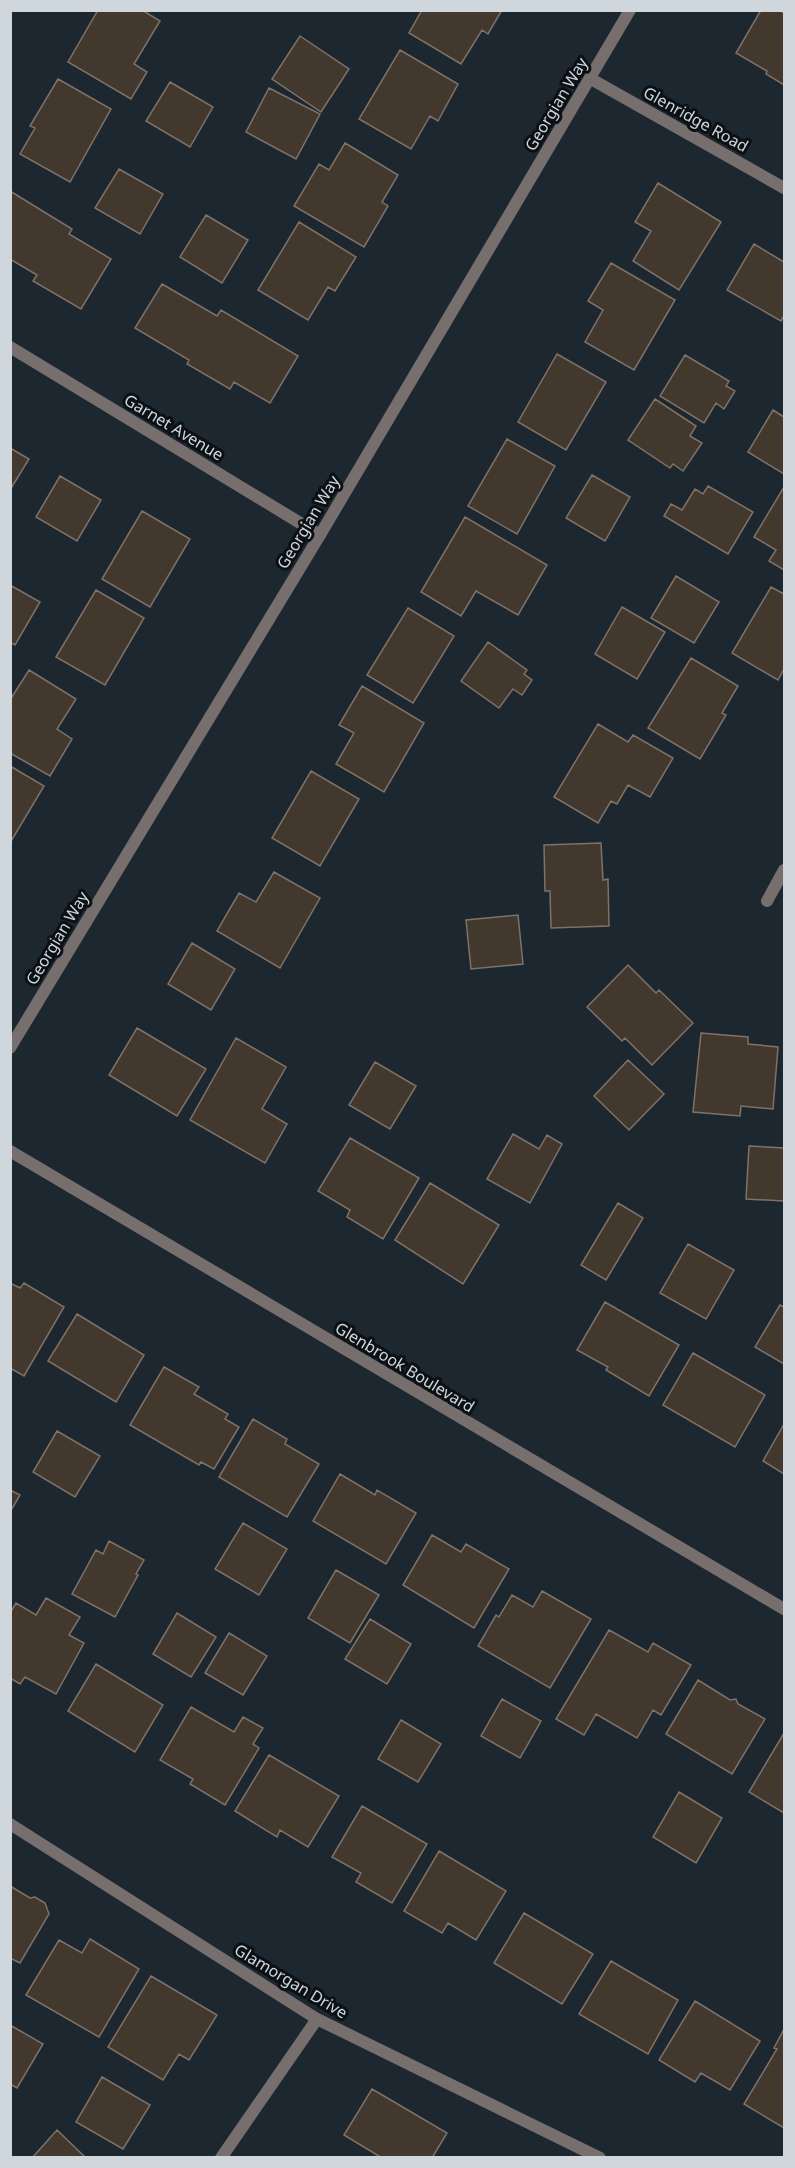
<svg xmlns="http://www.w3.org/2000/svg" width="795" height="2168" font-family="'Noto Sans',sans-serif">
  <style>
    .building { fill: #43382e; stroke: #7f7268; stroke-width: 1.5 }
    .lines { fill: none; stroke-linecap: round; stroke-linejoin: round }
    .minor { stroke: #776f6e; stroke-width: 12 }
    .tertiary { stroke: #776f6e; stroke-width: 12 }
    .labels { text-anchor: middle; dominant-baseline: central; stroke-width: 6; stroke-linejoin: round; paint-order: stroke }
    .street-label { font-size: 16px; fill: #cfd6dc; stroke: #0b1014 }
  </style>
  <rect width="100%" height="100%" fill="#1d2730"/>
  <path class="building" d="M98,10H142L160,21L134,64L147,72L131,99L68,62Z
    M422,10H502L488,34L482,30L461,64L409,33Z
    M761,10H779L784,13V85L766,74L767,71L736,53Z
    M300,36L349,69L321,112L272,79Z
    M400,50L458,84L438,121L430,116L411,149L359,119Z
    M58,79L111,109L70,182L20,154L35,128L30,126Z
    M170,82L213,107L190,147L146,121Z
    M269,88L320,114L296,159L246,132Z
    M345,143L398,175L382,202L388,206L364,247L294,206L319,164L329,170Z
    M119,169L163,194L140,234L95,208Z
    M658,183L721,222L679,290L633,261L651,231L635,222Z
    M10,191L72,229L69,234L111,259L81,309L33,281L37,275L10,259Z
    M206,215L248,240L222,283L180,257Z
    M299,222L356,257L335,291L328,287L308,320L258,290Z
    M754,244L784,262V315L781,321L727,290Z
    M611,263L675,300L634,370L585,342L603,310L588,301Z
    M162,284L217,316L221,310L298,356L270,403L234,382L230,389L187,364L189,360L135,328Z
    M557,354L606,382L566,450L518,422Z
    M685,355L729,381L726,386L735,391L724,409L716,403L704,423L660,396Z
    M655,399L696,426L690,436L702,443L683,471L673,464L670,468L628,440Z
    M773,410L784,417V474L748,452Z
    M507,439L555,466L517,534L468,506Z
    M10,448L29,459L10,490Z
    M592,475L630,497L605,541L566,518Z
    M60,476L101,500L77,541L36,517Z
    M708,486L753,512L728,554L664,516L671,504L682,510L695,489L703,494Z
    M784,487V570L769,561L776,550L754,537Z
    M142,511L190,539L150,607L102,579Z
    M465,517L547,565L518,615L476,591L461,616L421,592Z
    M676,576L719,602L694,643L651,618Z
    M10,585L40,602L15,645L10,642Z
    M771,587L784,594V669L778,680L732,653Z
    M96,590L144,618L105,685L56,657Z
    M622,607L665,632L637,679L595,654Z
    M408,608L454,636L413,703L367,675Z
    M488,642L527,670L524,674L532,680L522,695L513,689L499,708L461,681Z
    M691,658L738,686L722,713L726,715L700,759L648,728Z
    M29,670L76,699L57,729L72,739L50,776L10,753V700Z
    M362,686L424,723L384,792L336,764L354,733L339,725Z
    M598,724L628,742L633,735L673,758L650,797L628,785L617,804L611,801L598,823L554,797Z
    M10,766L44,786L10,843Z
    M311,771L359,799L320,866L272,838Z
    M601,843L603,880L608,879L609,926L551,928L550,891H545L544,845Z
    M274,872L320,898L280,968L217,931L239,893L256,902Z
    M518,915L523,964L471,969L466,920Z
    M192,943L235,969L211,1010L168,984Z
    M628,965L656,993L659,990L693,1023L652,1065L625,1038L622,1041L587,1007Z
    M137,1028L206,1069L177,1116L109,1075Z
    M701,1033L748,1037V1044L778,1047L773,1109L741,1106L740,1116L693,1112Z
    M236,1038L286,1067L262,1109L287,1124L265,1163L190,1120Z
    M628,1060L664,1094L629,1130L594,1096Z
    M375,1062L416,1086L390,1129L349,1105Z
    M513,1134L539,1149L547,1135L562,1144L530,1203L487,1179Z
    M350,1138L419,1178L383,1239L347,1217L350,1210L318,1191Z
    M749,1146L784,1148V1201L746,1199Z
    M430,1183L499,1225L463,1284L395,1240Z
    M618,1203L643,1218L606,1280L581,1265Z
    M688,1244L734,1270L706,1319L660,1293Z
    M10,1283L20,1288L24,1283L64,1307L24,1376L10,1368Z
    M605,1302L679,1345L649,1396L606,1370L608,1367L577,1350Z
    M780,1305L784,1307V1364L755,1347Z
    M77,1314L144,1355L116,1402L48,1361Z
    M693,1353L765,1395L735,1447L663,1405Z
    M164,1367L199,1387L194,1394L228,1414L225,1419L239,1427L214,1469L201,1462L199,1465L130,1425Z
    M253,1419L287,1439L285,1444L319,1464L287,1517L219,1477Z
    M784,1424V1474L763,1461Z
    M57,1431L100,1456L75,1497L33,1472Z
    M340,1474L375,1495L377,1490L416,1513L386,1564L313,1521Z
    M10,1490L20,1495L10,1512Z
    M243,1523L287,1549L259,1595L215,1569Z
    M432,1535L461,1552L466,1544L509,1569L474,1628L403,1585Z
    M109,1541L144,1560L136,1574L138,1575L115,1617L72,1594L96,1550L103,1554Z
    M336,1570L379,1595L350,1643L308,1618Z
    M542,1591L591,1619L550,1688L478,1646L496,1615L499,1617L512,1595L533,1607Z
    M46,1598L80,1617L69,1635L84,1643L56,1694L25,1677L20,1684L10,1678V1613L16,1603L36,1615Z
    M177,1613L216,1637L191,1677L153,1654Z
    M370,1619L411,1644L387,1684L345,1659Z
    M609,1630L648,1652L653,1643L691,1665L661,1715L653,1710L637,1738L596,1714L584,1735L556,1719Z
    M229,1633L267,1656L243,1695L205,1673Z
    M96,1664L163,1705L135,1752L68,1711Z
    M698,1680L730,1700L736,1699L738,1704L765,1719L732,1774L666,1734Z
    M502,1699L541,1721L520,1758L481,1736Z
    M191,1707L234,1732L243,1717L263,1728L253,1744L259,1748L225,1805L190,1784L193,1779L160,1760Z
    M401,1720L441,1744L418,1782L378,1759Z
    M784,1733V1813L749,1792Z
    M269,1755L339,1796L308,1847L280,1830L277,1837L235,1811Z
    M679,1792L722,1818L696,1863L653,1837Z
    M362,1806L427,1844L392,1903L356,1882L361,1873L332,1857Z
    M439,1851L506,1891L476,1940L448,1923L442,1933L404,1911Z
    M10,1886L30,1898L35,1897L45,1903L49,1914L20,1963L10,1958Z
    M524,1913L593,1954L562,2004L494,1963Z
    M90,1939L139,1969L99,2037L26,1995L59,1940L82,1953Z
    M611,1961L678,2000L648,2054L579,2014Z
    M151,1976L217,2015L189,2060L179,2054L163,2080L108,2047Z
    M695,2001L760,2041L730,2090L701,2073L695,2082L659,2060Z
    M10,2025L43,2044L17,2088L10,2084Z
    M783,2031L784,2032V2128L744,2104L777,2049L774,2048Z
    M102,2077L150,2105L123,2149L76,2122Z
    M372,2089L447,2133L432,2158H382L344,2135Z
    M57,2130L86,2158H32Z"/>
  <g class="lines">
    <path class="minor" d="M591,79L784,188
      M10,347L320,535
      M767,901L784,870
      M10,1824L317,2019L600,2158
      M221,2158L317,2019"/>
    <path class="tertiary" d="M10,1048L320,535L630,10
      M10,1151L784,1609"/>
  </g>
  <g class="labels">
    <g class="street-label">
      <text transform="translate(556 104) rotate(-59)">Georgian Way</text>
      <text transform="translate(696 119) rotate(29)">Glenridge Road</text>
      <text transform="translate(174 427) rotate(31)">Garnet Avenue</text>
      <text transform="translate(308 522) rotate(-59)">Georgian Way</text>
      <text transform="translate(57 938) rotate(-59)">Georgian Way</text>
      <text transform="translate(405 1367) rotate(31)">Glenbrook Boulevard</text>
      <text transform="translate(291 1981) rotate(31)">Glamorgan Drive</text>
    </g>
  </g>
  <rect width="795" height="2168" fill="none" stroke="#cfd6dc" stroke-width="24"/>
</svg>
